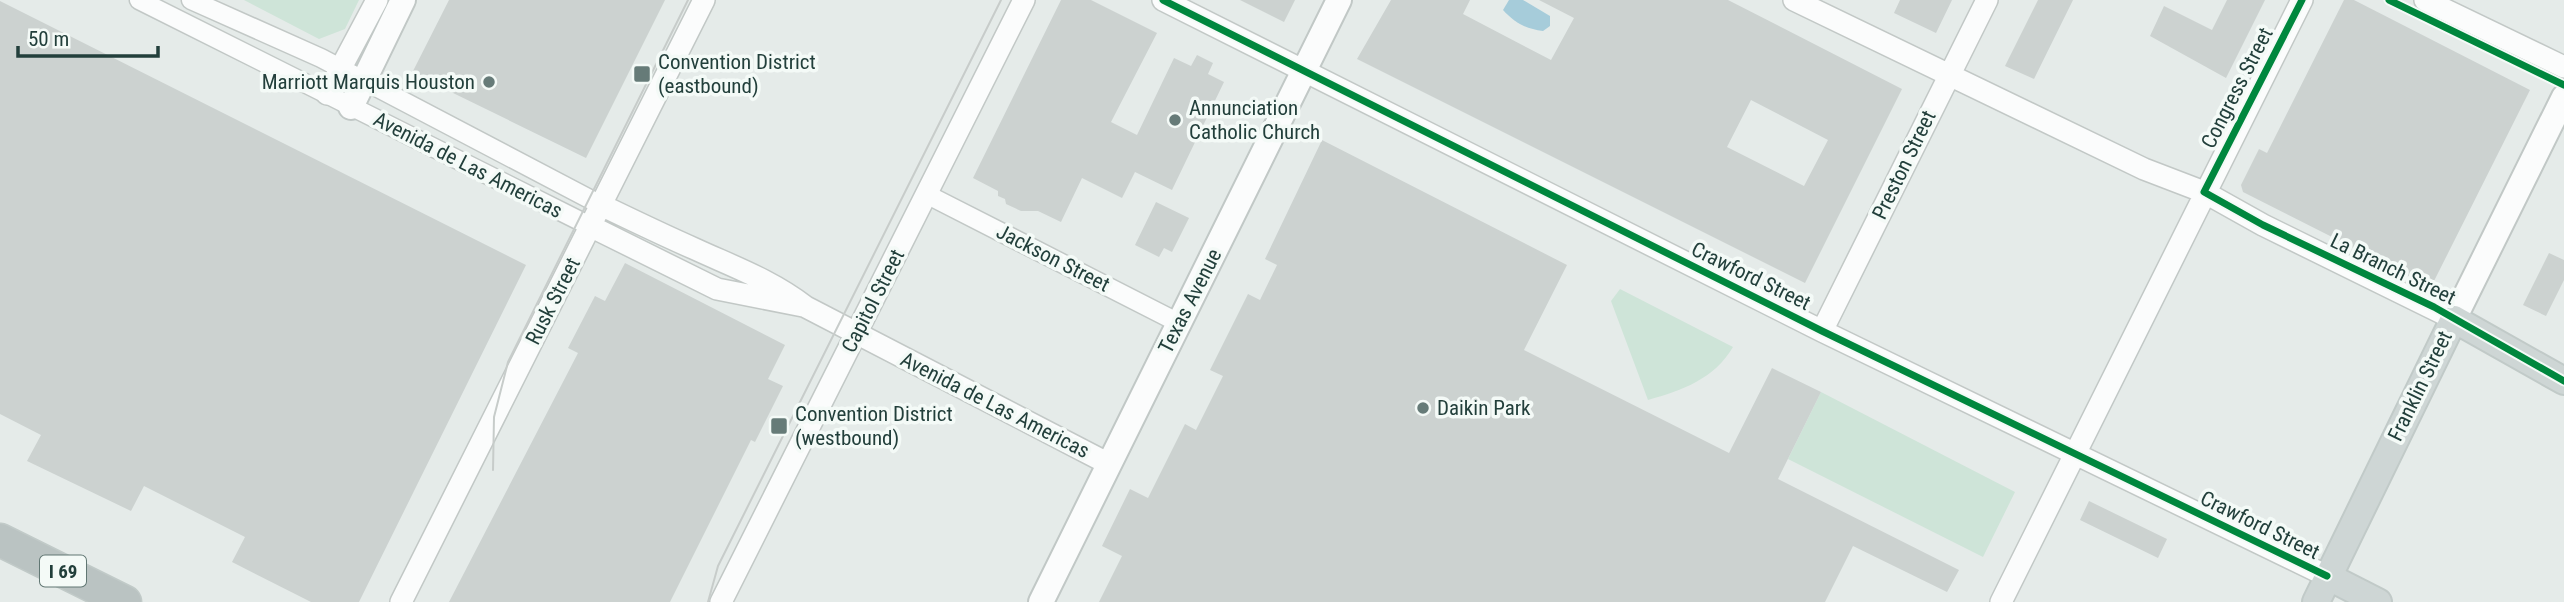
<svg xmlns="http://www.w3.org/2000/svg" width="2564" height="602" font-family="'Roboto Condensed',sans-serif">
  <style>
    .green { fill: #cee4d8 }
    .water { fill: #a6ccda }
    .building { fill: #ccd2d0; fill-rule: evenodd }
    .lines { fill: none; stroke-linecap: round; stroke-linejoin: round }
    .minor-casing { stroke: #c2c8c6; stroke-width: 21 }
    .tertiary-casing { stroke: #c2c8c6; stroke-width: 24 }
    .secondary-casing { stroke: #c1c8c6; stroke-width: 28 }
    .primary-casing { stroke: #c1cac8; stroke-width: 30 }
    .motorway-casing { stroke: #c1cac8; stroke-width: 35 }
    .minor { stroke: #fbfcfc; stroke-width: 18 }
    .tertiary { stroke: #fbfcfc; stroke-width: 21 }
    .secondary { stroke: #fbfcfc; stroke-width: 24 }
    .primary { stroke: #ced6d5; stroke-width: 26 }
    .motorway { stroke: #bac3c2; stroke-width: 32 }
    .tram { stroke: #c7ccca; stroke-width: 2 }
    .cycleway-casing { stroke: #f4faf7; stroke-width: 11 }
    .cycleway { stroke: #00873e; stroke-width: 7 }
    .poi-dot { fill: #667b78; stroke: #f4faf7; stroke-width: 2.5 }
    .labels { text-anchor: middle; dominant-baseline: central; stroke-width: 7; stroke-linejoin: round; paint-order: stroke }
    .shield { fill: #f4faf7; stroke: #617773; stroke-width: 2 }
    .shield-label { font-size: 19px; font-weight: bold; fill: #223f3b }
    .poi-label { font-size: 21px; fill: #223f3b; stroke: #f4faf7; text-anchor: start }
    .street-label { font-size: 21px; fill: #223f3b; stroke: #f4faf7 }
  </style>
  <rect width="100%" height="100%" fill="#e5ebe9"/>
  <path class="green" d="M244,0H359L345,29L319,39Z
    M1620,289L1733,347C1714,379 1683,390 1648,400L1611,301Z
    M1821,392L2015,492L1983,557L1788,459Z"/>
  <path class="water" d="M1509,0H1523L1550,16V26L1543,31C1526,29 1515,23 1503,10Z"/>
  <path class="building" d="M449,0H665L586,158L412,73Z
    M1061,0H1091L1157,33L1111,122L1137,135L1174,58L1191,66L1197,55L1213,63L1208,74L1224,82L1172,190L1135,172L1122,198L1082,178L1061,222L1038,211H1021L1006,204L1005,199L998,196V191L973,178Z
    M1240,0H1295L1284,22Z
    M1391,0H1470L1463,14L1551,60L1574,18L1539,0H1728L1902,89L1805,283L1357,59ZM1751,100L1828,140L1804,186L1727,147Z
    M1900,0H1952L1936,33L1894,13Z
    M2038,0H2073L2034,79L2005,66Z
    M2227,0H2265L2226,78L2150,36L2164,6L2212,30Z
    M2344,0H2354L2530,90L2431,287L2243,192L2241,185L2259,149L2267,153Z
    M0,1L526,265L359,602H311L232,562L245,537L144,486L131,511L27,461L41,435L0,414Z
    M1322,140L1567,265L1524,350L1729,453L1772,368L1821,392L1778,479L1959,570L1947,592L1853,546L1825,602H1099L1122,556L1102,546L1130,489L1148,498L1185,424L1196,430L1223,376L1210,370L1248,294L1260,300L1277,265L1265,259Z
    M1156,202L1189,218L1172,252L1164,248L1159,257L1135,245Z
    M2549,253L2564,260V280L2546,316L2523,305Z
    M625,263L785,345L768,379L783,386L755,442L751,440L670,602H449L578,353L568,348L595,296L605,301Z
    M2089,501L2167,539L2158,558L2080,520Z"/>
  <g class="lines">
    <defs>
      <path id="minor" d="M139,0L590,226
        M191,0L321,58L601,205
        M926,194L1179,323"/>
      <path id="tertiary" d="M1163,0L1822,331L2327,576
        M1794,0L2144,169L2204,192L2263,225L2454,319
        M2425,0L2564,67
        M327,94L377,0
        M601,205C632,220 663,235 695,249C734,267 771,280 806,307L1109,464
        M590,226L717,289L803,306
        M1822,331L1987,0
        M401,602L704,0
        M721,602L1024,0
        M2001,602L2302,0"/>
      <path id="secondary" d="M351,107L403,0
        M2454,319L2564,97
        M1041,602L1339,0"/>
      <path id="primary" d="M2327,576L2378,602
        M2316,602L2454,319L2564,381"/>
      <path id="motorway" d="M0,540L125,602"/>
    </defs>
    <use href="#minor" class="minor-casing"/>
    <use href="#tertiary" class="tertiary-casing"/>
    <use href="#secondary" class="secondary-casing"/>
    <use href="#primary" class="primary-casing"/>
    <use href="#motorway" class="motorway-casing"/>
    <use href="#minor" class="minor"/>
    <use href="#tertiary" class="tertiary"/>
    <use href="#secondary" class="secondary"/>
    <use href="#primary" class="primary"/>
    <use href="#motorway" class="motorway"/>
    <path class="tram" d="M493,470L494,417L508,362L688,0
      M708,602L718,566L1001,0"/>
    <defs>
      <path id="cycleway" d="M1163,0L1822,331L2327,576
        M2302,0L2204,192L2263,225L2434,307L2564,381
        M2389,0L2564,85"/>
    </defs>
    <use href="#cycleway" class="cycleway-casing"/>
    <use href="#cycleway" class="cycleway"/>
  </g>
  <g class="poi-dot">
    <rect x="633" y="65" width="18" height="18" rx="3.5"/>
    <circle cx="489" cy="82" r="7"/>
    <circle cx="1175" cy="120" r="7"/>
    <circle cx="1423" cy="408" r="7"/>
    <rect x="770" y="417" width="18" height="18" rx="3.5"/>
  </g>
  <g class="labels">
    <rect class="shield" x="40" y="555.5" width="46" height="31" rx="5"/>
    <g class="shield-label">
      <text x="63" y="571">I 69</text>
    </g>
    <g class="poi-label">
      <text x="658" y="62">Convention District<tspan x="658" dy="24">(eastbound)</tspan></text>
      <text x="475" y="82" text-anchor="end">Marriott Marquis Houston</text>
      <text x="1189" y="108">Annunciation<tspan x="1189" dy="24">Catholic Church</tspan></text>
      <text x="1437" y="408">Daikin Park</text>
      <text x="795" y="414">Convention District<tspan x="795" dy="24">(westbound)</tspan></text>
    </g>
    <g class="street-label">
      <text transform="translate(2237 88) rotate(-63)">Congress Street</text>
      <text transform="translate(468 165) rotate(27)">Avenida de Las Americas</text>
      <text transform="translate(1904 165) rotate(-64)">Preston Street</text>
      <text transform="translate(1053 258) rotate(27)">Jackson Street</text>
      <text transform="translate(2393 269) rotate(26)">La Branch Street</text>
      <text transform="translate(1751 276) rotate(26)">Crawford Street</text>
      <text transform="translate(553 301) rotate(-63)">Rusk Street</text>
      <text transform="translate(873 301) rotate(-63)">Capitol Street</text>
      <text transform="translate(1190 301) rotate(-63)">Texas Avenue</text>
      <text transform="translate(2420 386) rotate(-64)">Franklin Street</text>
      <text transform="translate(995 405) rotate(27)">Avenida de Las Americas</text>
      <text transform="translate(2260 525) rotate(26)">Crawford Street</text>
    </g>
  </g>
  <path d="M18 46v10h140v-10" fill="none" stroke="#223f3b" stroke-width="3.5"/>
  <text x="28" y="46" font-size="21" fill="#223f3b" stroke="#f4faf7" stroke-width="5" paint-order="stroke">50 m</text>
</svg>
